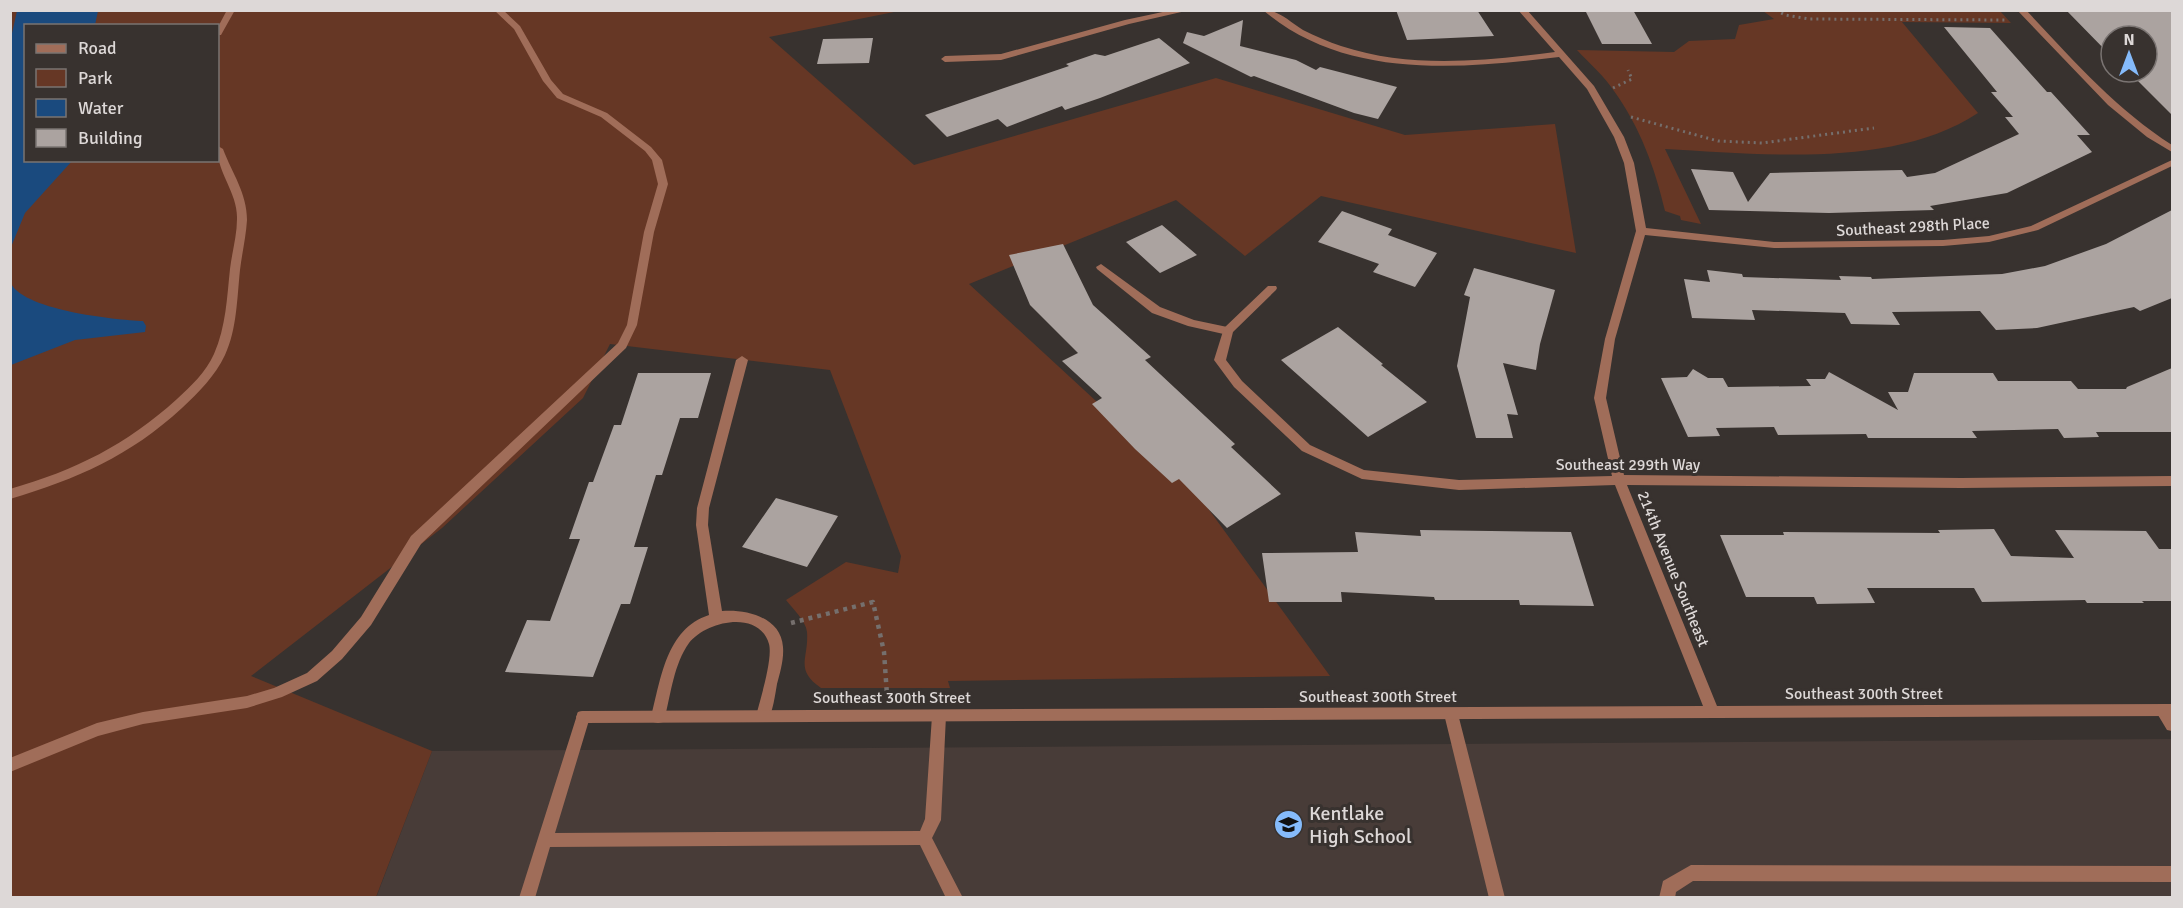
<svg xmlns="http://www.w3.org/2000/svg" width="2183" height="908" font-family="Signika,sans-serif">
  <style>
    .built { fill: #483c38 }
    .green { fill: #663725; fill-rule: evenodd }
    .water { fill: #1a4a7e }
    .building { fill: #aba3a0 }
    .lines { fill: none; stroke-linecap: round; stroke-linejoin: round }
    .path-far1 { stroke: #756f6d; stroke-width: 3; stroke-dasharray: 2 4; stroke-linecap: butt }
    .path { stroke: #756f6d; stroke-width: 4.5; stroke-dasharray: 4 5; stroke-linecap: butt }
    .service { fill: #a06d59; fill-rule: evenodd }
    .minor { fill: #a06d59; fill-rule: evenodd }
    .labels { text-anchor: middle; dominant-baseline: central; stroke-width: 6; stroke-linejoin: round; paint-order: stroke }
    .street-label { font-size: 16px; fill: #ddd8d7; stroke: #38322f }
    .near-poi-label { font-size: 20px; fill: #ddd8d7; stroke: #38322f; text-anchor: start }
  </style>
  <rect width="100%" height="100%" fill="#38322f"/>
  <path class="built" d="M2172,739V897L376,898L432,751Z"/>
  <path class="green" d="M10,11H899L769,37L914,165L1216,78L1405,135L1555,124L1576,253L1321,196L1245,256L1176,200L969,284L1199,496L1330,676L948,681L950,688H821C794,669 809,659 807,632C806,621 793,609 786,600L846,562L898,573L901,556L830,370L610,344L583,398L442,528L251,676L432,751L376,897H11ZM26,26H218V160H26Z
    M1763,11H2000L2011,23L1902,22L1978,113C1893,169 1762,154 1665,149L1701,224L1681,220L1680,216L1665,211C1655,168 1640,127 1614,91C1604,76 1589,63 1577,50L1674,52L1689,41L1735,39L1739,25L1774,19Z"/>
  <path class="water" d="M17,11H98L95,25L26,26V160L72,161L25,213L11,247L10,42Z
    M10,281C19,310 116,320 143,321L146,326L145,332L75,340L11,365Z"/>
  <path class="building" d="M1396,10H1477L1494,36L1407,40Z
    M1585,10H1633L1652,44H1602Z
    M2066,10H2172V115L2129,72H2147V36H2111V56Z
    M1243,20L1240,46L1296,60L1316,70L1320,67L1397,87L1378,119L1354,113L1254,76L1251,77L1183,43L1187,32L1204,36Z
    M1944,27L1990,28L2047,92H2051L2090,135H2077L2092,152L2007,193L1930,206L1934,210L1829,213L1709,210L1691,169L1733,172L1748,202L1770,173L1902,170L1907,177L1935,173L2019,134L2005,117H2013L1991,92H1997Z
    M873,38L869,63L817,64L823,39Z
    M1159,38L1190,63L1100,98L1065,110L1062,106L1007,127L998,119L947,137L925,115L1069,66L1066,64L1095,54L1105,56Z
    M2172,210V298L2140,311L2134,307L2037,328L1996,330L1980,311L1892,312L1900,325L1851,324L1845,313L1752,310L1755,320L1692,318L1684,279L1710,282L1707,270L1742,274L1743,277L1841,280L1839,276L1871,277L1872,279L2002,274L2045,266L2106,244Z
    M1342,211L1392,229L1388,235L1437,253L1415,287L1373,272L1379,264L1318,242Z
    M1162,225L1197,255L1160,273L1126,242Z
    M1063,244L1093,305L1151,357L1145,360L1235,444L1231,447L1281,494L1227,528L1179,479L1172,483L1135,449L1092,404L1102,398L1062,361L1078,353L1030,305L1009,255Z
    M1474,268L1555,290L1540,344L1536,370L1503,363L1518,415L1507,414L1513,438H1476L1457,366L1470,297L1464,295Z
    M1338,327L1383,364L1381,365L1427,402L1368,437L1281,360Z
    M2172,368V432H2096L2099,437L2064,438L2058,429L1972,431L1977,438H1868L1866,434L1778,435L1774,427L1716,428L1720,436L1688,437L1661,378L1687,377L1693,369L1708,378H1723L1728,387L1811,386L1806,379H1825L1829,372L1898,410L1888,392H1908L1914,373H1993L1998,381H2071L2078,389H2126L2127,387Z
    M638,373H711L698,418H680L662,475H656L634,547H648L630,604H621L593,677L505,672L527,620L550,621L580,539H569L589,482H593L614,425H621Z
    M776,498L838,516L807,567L742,547Z
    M1994,529L2011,556L2074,558L2055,530L2146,531L2159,549H2172V601H2142L2144,603H2087L2085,600L1982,602L1974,588H1867L1875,603L1817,604L1814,597H1746L1720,535H1784L1783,532L1940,533L1938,530Z
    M1420,530L1571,532L1594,606L1520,605L1519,600H1435L1434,597L1341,592L1342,602H1269L1262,553L1358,552L1355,532L1421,536Z"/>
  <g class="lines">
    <path class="path-far1" d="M1776,10L1785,15L1809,19L2005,20
      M1613,88L1632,79L1628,70
      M1631,117L1718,141L1762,143L1874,128"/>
    <path class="path" d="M791,623L873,602L884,652L887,695"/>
    <path class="service" d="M227,10H235L221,35H218V27Z
      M494,10H503L520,26L551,80L563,94L607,113L651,147L662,160L668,184L654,232L637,325L626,348L421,544L371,625L342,659L317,681L282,697L247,708L143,724L98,736L10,772V758L97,723L143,712L247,696L274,688L307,673L332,651L361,617L411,536L618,343L627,325L644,232L658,184L652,160L645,151L601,117L557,98L543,81L514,29Z
      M218,146L223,149C232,173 247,193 247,220C246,237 242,253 240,270C237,298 237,329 225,355C215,376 199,392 182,408C130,456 77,479 10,499V489C76,470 126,445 177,399C191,386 206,372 214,354C226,327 227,297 230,269C232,252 237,236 237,219C238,192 215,171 218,146Z
      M1101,264L1160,307L1194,320L1232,328L1233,331L1228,335L1188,326L1152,313L1097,269L1096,267Z
      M742,356L748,360L709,508L708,525L722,611C746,609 781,617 783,647C784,659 780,673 777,684C775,696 773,710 768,721L763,722L758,721L756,716C760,700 773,659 769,644C759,609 706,621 689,643C674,664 671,693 665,717L663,722L658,723L653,722L651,717C661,679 666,629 709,615L696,525L697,508L736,360Z
      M2162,704C2174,708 2173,721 2172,731L2167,730L2155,710L2157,705Z
      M1451,708L1456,709L1458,714L1505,898H1489L1444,714L1446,709Z
      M939,710L944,711L946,716L941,820L932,838L963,898H946L920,845L550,847L535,898H519L578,712L583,711L588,712L590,717L555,833L920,831L925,819L932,716L934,711Z
      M1691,865L2172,866V882L1693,881L1676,892L1675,898H1659L1663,881Z"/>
    <path class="minor" d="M1172,10H1190L1129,24L1001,60L945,62L941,59L945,56L1001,54L1125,20Z
      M1263,10C1279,10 1290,22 1303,30C1315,36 1329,42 1341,46C1411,69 1483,61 1555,52L1518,10H1527L1594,86L1624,137L1634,163L1646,228L1774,242L1943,240L1989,236L2031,226L2172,160V166L2038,230L1989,242L1943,246L1774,248L1645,235L1615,339L1606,398L1624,475L1961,478L2172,476V486L1961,488L1627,485L1717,706L2172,704V716L583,723L578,722L576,717L578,712L583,711L1703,706L1615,485L1459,490L1362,479L1302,451L1234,387L1214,360L1224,328L1268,286H1276L1277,288L1276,290L1233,332L1226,360L1242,381L1310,445L1364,470L1459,480L1612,476L1594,398L1605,339L1636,231L1624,163L1614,137L1587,89L1559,57C1460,69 1345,80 1263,10Z
      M2017,10H2026C2072,59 2116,109 2172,145V152L2147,137L2108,105Z"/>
  </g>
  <defs>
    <symbol id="school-disc" viewBox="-11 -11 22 22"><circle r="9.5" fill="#85bbfb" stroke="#38322f"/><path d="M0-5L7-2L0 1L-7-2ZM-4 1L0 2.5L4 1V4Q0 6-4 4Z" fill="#111"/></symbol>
  </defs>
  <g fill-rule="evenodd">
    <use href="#school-disc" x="1272" y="808" width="33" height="33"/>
  </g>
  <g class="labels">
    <g class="street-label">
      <text transform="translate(1913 227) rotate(-3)">Southeast 298th Place</text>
      <text x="1628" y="465">Southeast 299th Way</text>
      <text transform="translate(1673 569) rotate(68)">214th Avenue Southeast</text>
      <text x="1864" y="694">Southeast 300th Street</text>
      <text x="1378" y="697">Southeast 300th Street</text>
      <text x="892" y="698">Southeast 300th Street</text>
    </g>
    <g class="near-poi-label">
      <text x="1309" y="813">Kentlake<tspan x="1309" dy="23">High School</tspan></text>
    </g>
  </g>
  <rect width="2183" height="908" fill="none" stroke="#ddd8d7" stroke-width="24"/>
  <rect x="24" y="24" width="195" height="138" fill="#38322f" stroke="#7a7472" stroke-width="1.5"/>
  <rect x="36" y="44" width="30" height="9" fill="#a06d59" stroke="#7a7472" stroke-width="1.5"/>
  <text x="78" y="54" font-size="18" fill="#ddd8d7">Road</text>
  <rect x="36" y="69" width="30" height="18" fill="#663725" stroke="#7a7472" stroke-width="1.5"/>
  <text x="78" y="84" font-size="18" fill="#ddd8d7">Park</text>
  <rect x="36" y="99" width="30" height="18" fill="#1a4a7e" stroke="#7a7472" stroke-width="1.5"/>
  <text x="78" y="114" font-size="18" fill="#ddd8d7">Water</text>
  <rect x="36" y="129" width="30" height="18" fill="#aba3a0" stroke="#7a7472" stroke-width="1.5"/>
  <text x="78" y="144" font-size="18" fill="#ddd8d7">Building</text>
  <g transform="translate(2129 54)"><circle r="28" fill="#38322f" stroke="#7a7472" stroke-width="1.5"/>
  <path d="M0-4.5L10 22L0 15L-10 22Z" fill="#85bbfb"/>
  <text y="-9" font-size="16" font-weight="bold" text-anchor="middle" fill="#ddd8d7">N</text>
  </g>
</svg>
